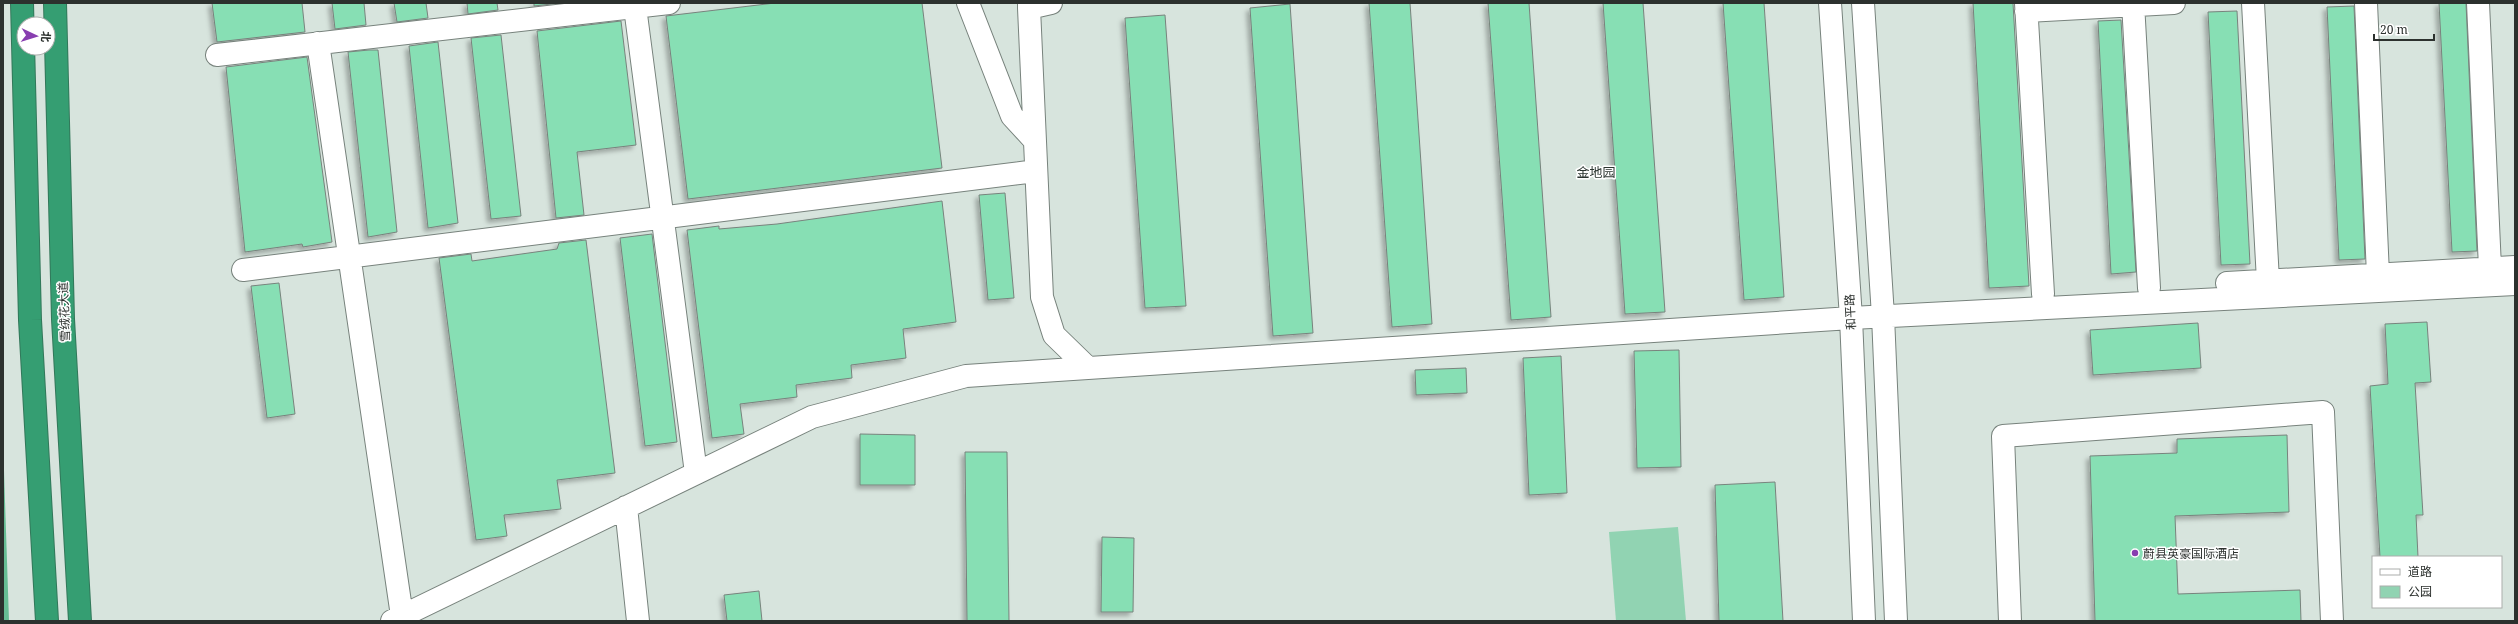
<svg xmlns="http://www.w3.org/2000/svg" width="2518" height="624" font-family="'Noto Serif','Noto Sans SC',serif">
  <style>
    .green { fill: #91d3b2 }
    .forest { fill: #66bd94 }
    .building { fill: #87dfb4; stroke: #78837d; filter: url(#shadow) }
    .lines { fill: none; stroke-linecap: round; stroke-linejoin: round }
    .minor-casing { stroke: #77827c; stroke-width: 24 }
    .highway-casing { stroke: #32785a; stroke-width: 24 }
    .minor { stroke: #fff; stroke-width: 22 }
    .highway { stroke: #359e72; stroke-width: 22 }
    .poi-dot { fill: #883eb0; stroke: #fff; stroke-width: 1.5 }
    .labels { text-anchor: middle; dominant-baseline: central; stroke-width: 3; stroke-linejoin: round; paint-order: stroke }
    .street-label { font-size: 12px; fill: #2c312e; stroke: #fff }
    .poi-label { font-size: 12px; fill: #2c312e; stroke: #fff; text-anchor: start }
    .neighbourhood-label { font-size: 13px; fill: #2b3530; stroke: #fff }
  </style>
  <defs>
    <filter id="shadow"><feDropShadow dx="-3.5" dy="3.5" stdDeviation="2" flood-color="#0004"/></filter>
  </defs>
  <rect width="100%" height="100%" fill="#d7e4dd"/>
  <path class="green" d="M1678,527L1686,621H1616L1609,532Z"/>
  <path class="forest" d="M3,441L9,621H3Z"/>
  <path class="building" d="M212,3H302L305,32L217,42Z
    M332,3H364L366,25L335,29Z
    M394,3H426L428,18L397,22Z
    M467,3H497L498,10L468,14Z
    M534,3H560L534,6Z
    M775,3H922L942,168L688,199L666,16Z
    M1369,3H1410L1432,324L1392,327Z
    M1488,3H1529L1551,317L1511,320Z
    M1603,3H1643L1665,312L1625,314Z
    M1723,3H1764L1784,297L1744,300Z
    M1973,3H2013L2029,286L1989,288Z
    M2439,3H2466L2477,251L2452,252Z
    M1290,4L1313,333L1273,336L1250,8Z
    M2354,6L2365,259L2339,260L2327,7Z
    M2237,11L2250,264L2221,265L2208,12Z
    M1165,15L1186,306L1145,308L1125,18Z
    M2121,20L2136,272L2111,274L2098,21Z
    M621,21L636,145L577,152L584,215L556,218L537,31Z
    M501,35L521,216L491,219L471,38Z
    M438,42L458,223L428,228L409,46Z
    M369,50H378L397,232L368,237L348,52Z
    M307,57L332,242L303,247L302,244L245,252L226,67Z
    M1005,193L1014,298L988,300L979,195Z
    M942,201L956,322L903,329L906,358L851,365L852,378L796,385L797,397L740,404L744,434L712,438L687,230L719,226V229L777,224Z
    M652,234L677,442L645,446L620,238Z
    M586,240L615,473L557,480L561,509L504,515L507,536L476,540L439,258L471,254L472,261L557,249L559,243Z
    M279,283L295,414L267,418L251,286Z
    M2427,322L2431,382L2415,383L2423,515H2416L2418,557H2380L2370,386L2388,384L2385,324Z
    M2198,323L2201,368L2093,375L2090,330Z
    M1679,350L1681,467L1637,468L1634,351Z
    M1561,356L1567,493L1529,495L1523,358Z
    M1466,368L1467,393L1416,395L1415,370Z
    M860,434L915,435V485H860Z
    M2287,435L2289,512L2175,516L2178,594L2300,590L2301,621H2095L2090,456L2177,453V439Z
    M965,452H1007L1009,621H967Z
    M1775,482L1783,621H1719L1715,485Z
    M1102,537L1134,538L1133,612H1101Z
    M759,591L762,621H727L724,595Z"/>
  <g class="lines">
    <defs>
      <path id="minor" d="M968,3L1012,116L1035,141
        M1029,3V8L1051,3
        M1830,3L1851,318L1864,621
        M1863,3L1883,316L1896,621
        M2026,3L2043,294
        M2133,3L2149,288
        M2253,3L2268,281
        M2366,3L2378,275
        M2478,3L2490,268
        M635,7L696,473
        M1029,8L1042,297L1054,335L1087,367
        M2026,11L2174,3
        M318,43L402,616
        M217,55L669,3
        M243,270L1036,171
        M2227,283L2515,267
        M626,507L638,621
        M392,621L812,417L966,376L1851,318L2515,284
        M2010,621L2003,436L2323,412L2332,621"/>
      <path id="highway" d="M22,3L30,320L47,621
        M55,3L63,319L80,621"/>
    </defs>
    <use href="#minor" class="minor-casing"/>
    <use href="#highway" class="highway-casing"/>
    <use href="#minor" class="minor"/>
    <use href="#highway" class="highway"/>
  </g>
  <circle class="poi-dot" cx="2135" cy="553" r="4"/>
  <g class="labels">
    <g class="street-label">
      <text transform="translate(64 312) rotate(-92)">雪绒花大道</text>
      <text transform="translate(1850 312) rotate(-93)">和平路</text>
    </g>
    <g class="poi-label">
      <text x="2143" y="553">蔚县英豪国际酒店</text>
    </g>
    <g class="neighbourhood-label">
      <text x="1596" y="172">金地园</text>
    </g>
  </g>
  <rect width="2518" height="624" fill="none" stroke="#2c312e" stroke-width="8"/>
  <rect x="2372" y="556" width="130" height="52" fill="#ffffff" stroke="#abadab"/>
  <rect x="2380" y="569" width="20" height="6" fill="#ffffff" stroke="#abadab"/>
  <text x="2408" y="576" font-size="12" fill="#2c312e">道路</text>
  <rect x="2380" y="586" width="20" height="12" fill="#91d3b2" stroke="#abadab"/>
  <text x="2408" y="596" font-size="12" fill="#2c312e">公园</text>
  <g transform="translate(36 36) rotate(94)"><circle r="19" fill="#ffffff" stroke="#abadab"/>
  <path d="M0-3L7 15L0 10L-7 15Z" fill="#883eb0"/>
  <text y="-6" font-size="11" font-weight="bold" text-anchor="middle" fill="#2c312e">北</text>
  </g>
  <path d="M2374 34v6h60v-6" fill="none" stroke="#2c312e" stroke-width="2"/>
  <text x="2380" y="34" font-size="12" fill="#2c312e" stroke="#ffffff" stroke-width="3" paint-order="stroke">20 m</text>
</svg>
